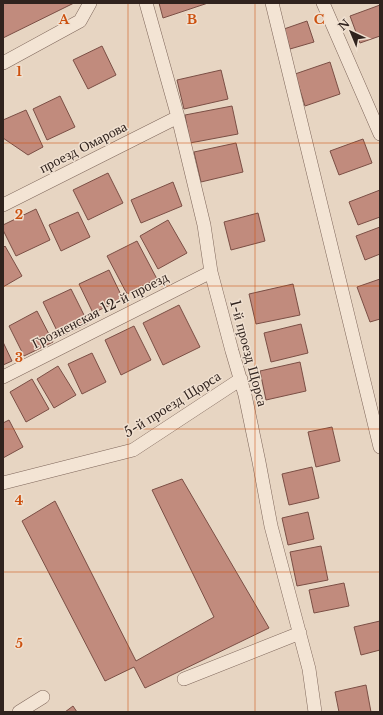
<svg xmlns="http://www.w3.org/2000/svg" width="383" height="715" font-family="'Libre Baskerville',serif">
  <style>
    .building { fill: #c18b7d; stroke: #7b4f45 }
    .lines { fill: none; stroke-linecap: round; stroke-linejoin: round }
    .street-casing { stroke: #7f675b; stroke-width: 14 }
    .street { stroke: #f3e4d4; stroke-width: 13 }
    .grid { fill: none; stroke: #cc510f; stroke-width: 1; stroke-opacity: 0.55 }
    .labels { text-anchor: middle; dominant-baseline: central; stroke-width: 3; stroke-linejoin: round; paint-order: stroke }
    .street-label { font-size: 14px; fill: #30231e; stroke: #f0e0d0 }
    .grid-label { font-size: 13px; text-anchor: middle; font-weight: bold; fill: #cc510f; stroke: #f0e0d0; stroke-width: 3; stroke-linejoin: round; paint-order: stroke }
  </style>
  <rect width="100%" height="100%" fill="#e7d5c2"/>
  <path class="building" d="M3,3H74L3,38Z
    M159,3H208L163,18Z
    M380,5V36L360,43L350,16Z
    M307,21L314,42L290,49L284,29Z
    M102,46L116,75L88,89L73,60Z
    M330,62L340,94L305,106L295,74Z
    M221,70L228,99L184,109L177,80Z
    M60,96L75,127L47,140L33,109Z
    M232,106L238,134L190,143L185,115Z
    M26,110L43,147L28,155L3,138V120Z
    M363,139L372,163L339,175L330,151Z
    M236,143L243,172L201,182L194,152Z
    M108,173L123,203L88,220L73,190Z
    M173,182L182,206L141,223L131,200Z
    M380,190V217L358,225L349,202Z
    M36,209L50,240L16,256L3,230V225Z
    M78,212L90,237L61,251L49,225Z
    M258,213L265,241L231,250L224,222Z
    M168,220L187,253L158,269L140,236Z
    M380,227V254L365,260L356,236Z
    M137,241L157,279L127,294L107,256Z
    M5,246L22,276L3,287V248Z
    M109,270L123,299L93,313L79,284Z
    M380,279V319L370,322L357,287Z
    M293,284L300,315L256,324L249,294Z
    M71,289L88,323L60,337L43,302Z
    M179,305L200,347L163,365L143,323Z
    M37,311L53,342L24,356L9,326Z
    M301,324L308,353L271,362L264,333Z
    M134,326L151,360L121,375L105,340Z
    M3,342L12,361L3,365Z
    M92,353L106,382L82,394L68,364Z
    M300,362L306,391L266,400L260,371Z
    M58,366L76,395L54,408L37,379Z
    M32,379L49,409L26,422L10,392Z
    M9,420L23,447L3,458V423Z
    M332,427L340,461L316,467L308,432Z
    M312,467L319,498L289,505L282,474Z
    M182,479L269,628L145,688L134,667L105,681L22,521L55,501L136,661L214,617L152,490Z
    M308,512L314,539L288,545L282,518Z
    M321,546L328,580L297,586L290,552Z
    M344,583L349,606L314,613L309,590Z
    M380,621V650L361,655L354,627Z
    M366,685L371,712H339L335,692Z
    M73,706L77,712H65Z"/>
  <g class="lines">
    <defs>
      <path id="street" d="M146,3L178,117L204,225L211,272L232,351L245,395L259,462L271,526L309,669L315,712
        M272,3L380,447
        M323,3L380,134
        M3,63L80,21L90,3
        M3,205L178,117
        M3,377L211,272
        M3,483L133,450L241,379
        M184,679L300,633
        M19,712L43,697"/>
    </defs>
    <use href="#street" class="street-casing"/>
    <use href="#street" class="street"/>
  </g>
  <path class="grid" d="M128,3V712M255,3V712M3,143H380M3,286H380M3,429H380M3,572H380"/>
  <g class="labels">
    <g class="street-label">
      <text transform="translate(83 147) rotate(-27)">проезд Омарова</text>
      <text transform="translate(100 310) rotate(-27)">Грозненская 12-й проезд</text>
      <text transform="translate(249 353) rotate(75)">1-й проезд Щорса</text>
      <text transform="translate(172 404) rotate(-32)">5-й проезд Щорса</text>
    </g>
  </g>
  <g class="grid-label">
    <text x="64" y="24">A</text>
    <text x="192" y="24">B</text>
    <text x="319" y="24">C</text>
    <text x="19" y="76">1</text>
    <text x="19" y="219">2</text>
    <text x="19" y="362">3</text>
    <text x="19" y="505">4</text>
    <text x="19" y="648">5</text>
  </g>
  <rect width="383" height="715" fill="none" stroke="#30231e" stroke-width="8"/>
  <g transform="translate(351 32) rotate(316)" stroke="#f0e0d0" stroke-width="3" paint-order="stroke">
  <path d="M0-3L7 15L0 10L-7 15Z" fill="#30231e"/>
  <text y="-6" font-size="11" font-weight="bold" text-anchor="middle" fill="#30231e">N</text>
  </g>
</svg>
